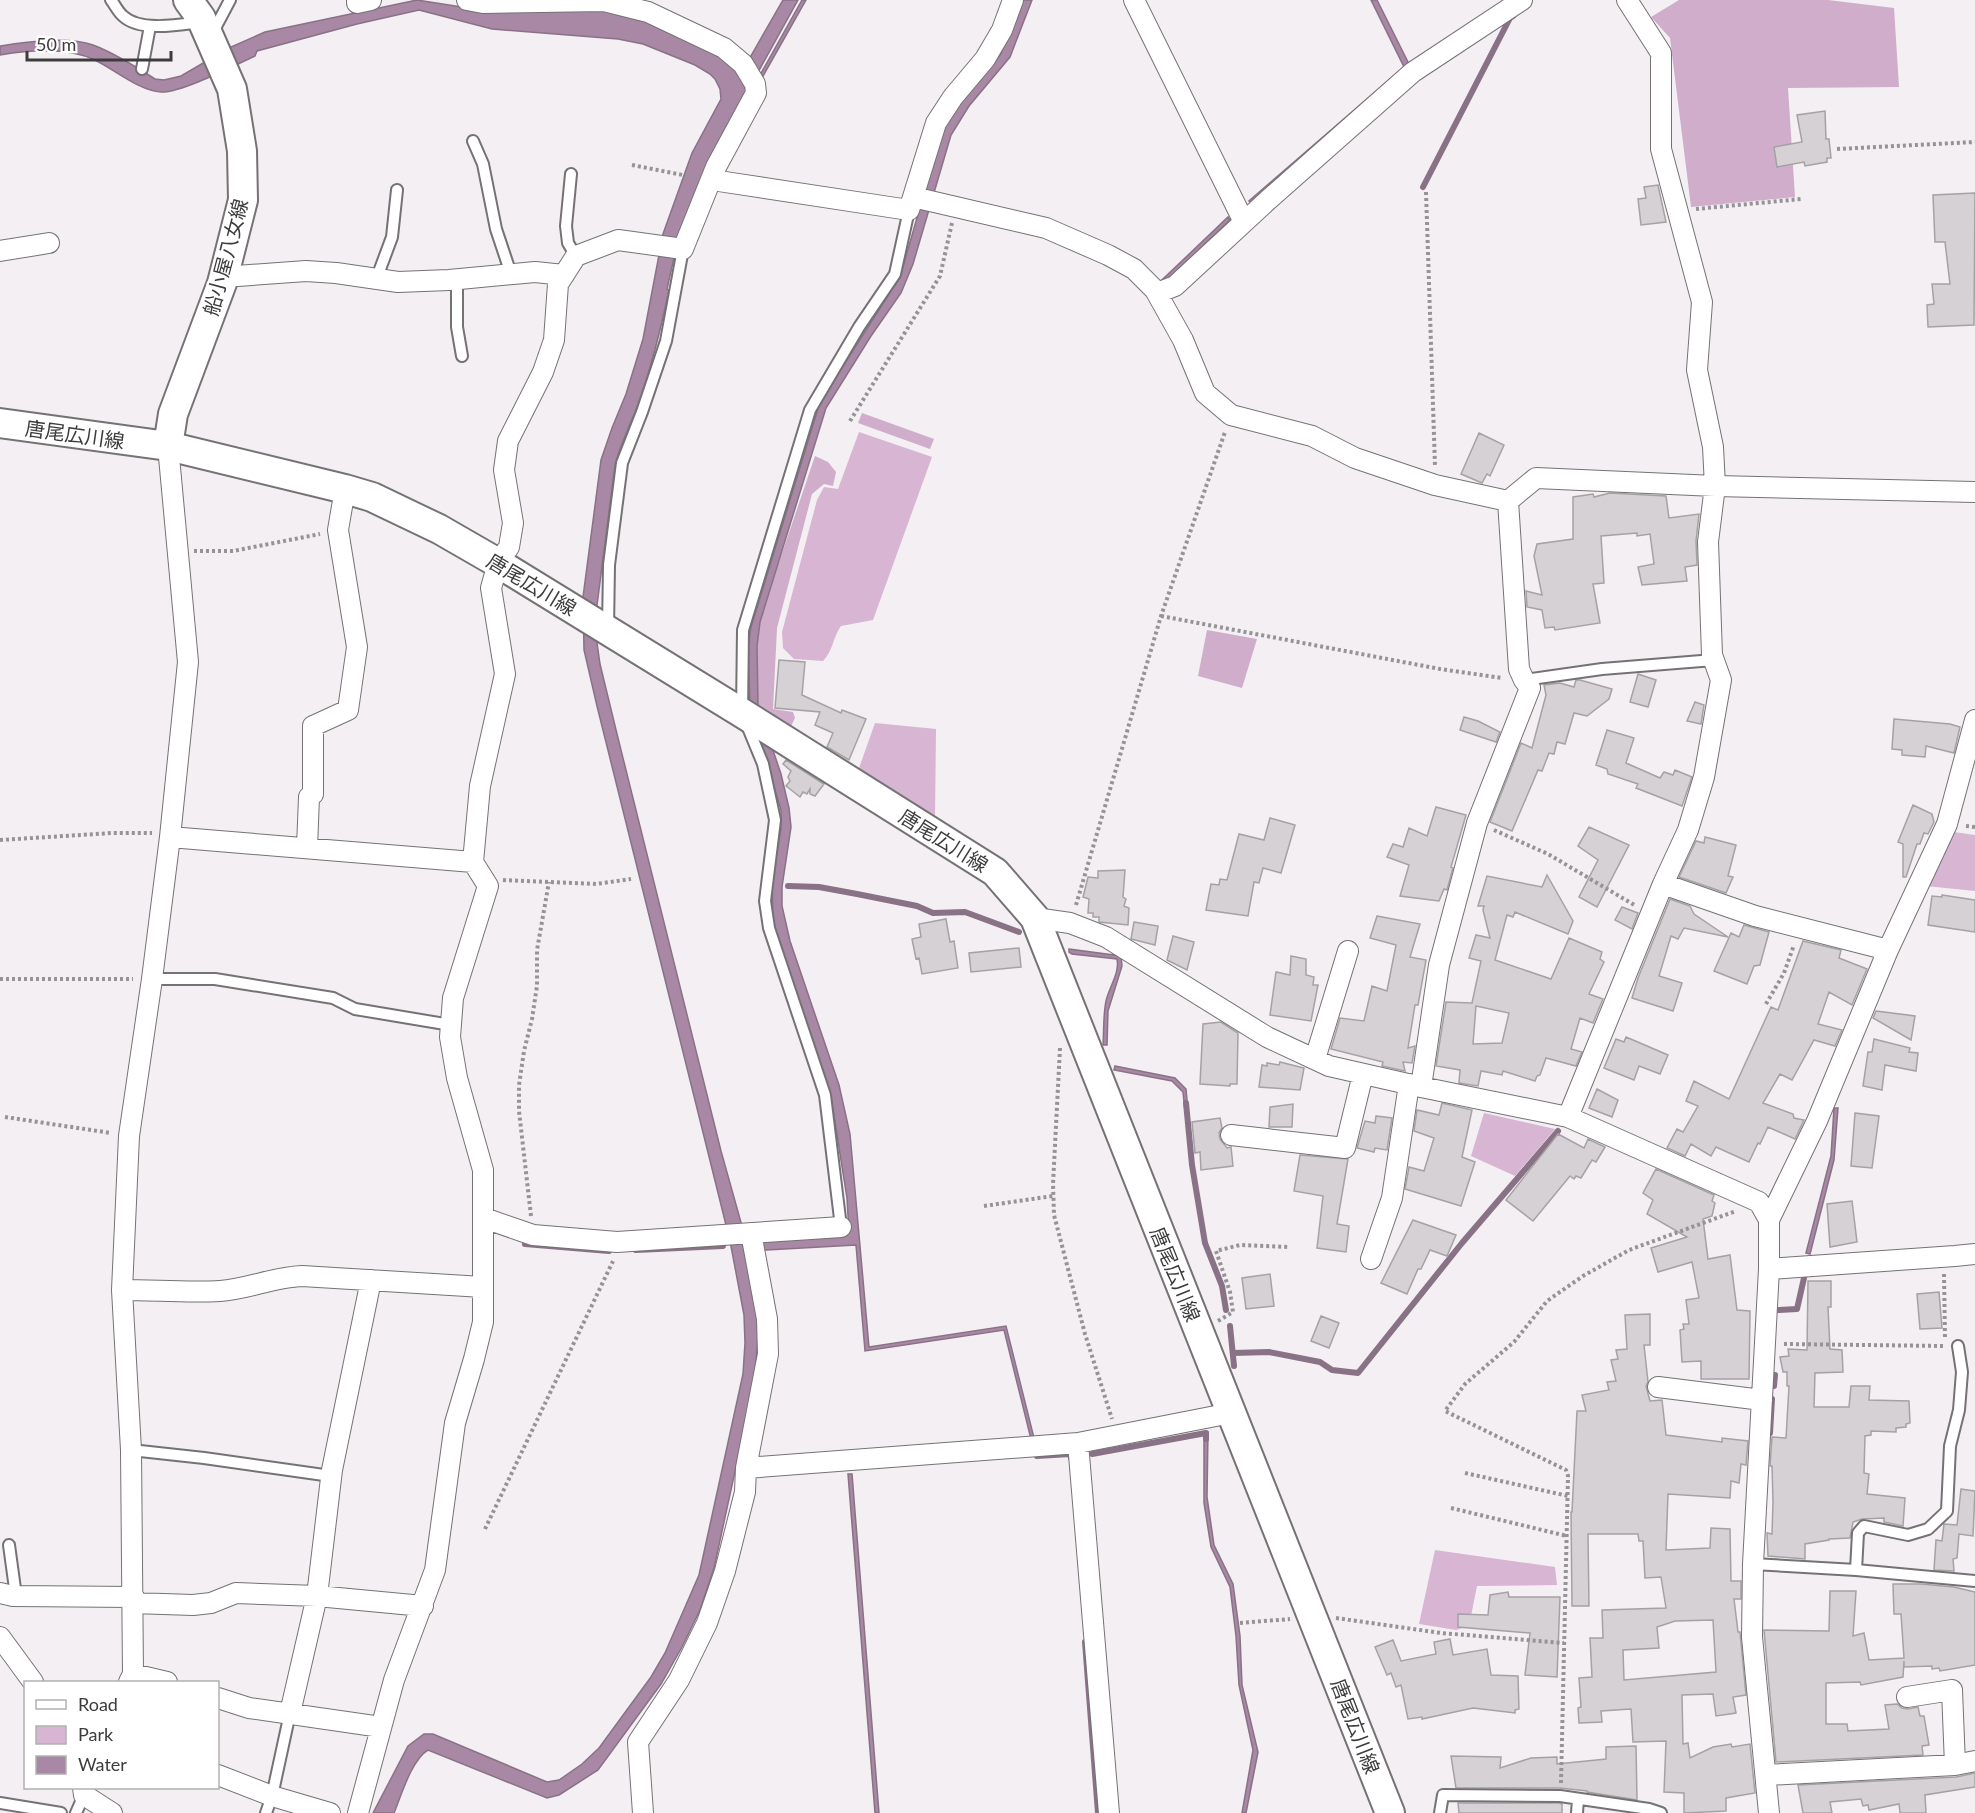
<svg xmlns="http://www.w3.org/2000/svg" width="1975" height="1813" font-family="Lato,'Noto Sans JP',sans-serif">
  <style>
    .green { fill: #d7b5d3 }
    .forest { fill: #cfadcb }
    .water { fill: #a988a5; stroke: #897186; stroke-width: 1.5 }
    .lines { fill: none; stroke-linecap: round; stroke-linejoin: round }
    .stream { stroke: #897186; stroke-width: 6 }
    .building { fill: #d5d1d4; stroke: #a5a1a4; stroke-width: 1.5; fill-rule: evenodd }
    .lane-casing { stroke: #757275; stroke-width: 14 }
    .street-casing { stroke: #757275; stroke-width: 22 }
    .secondary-casing { stroke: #757275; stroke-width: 32 }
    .path { stroke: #969396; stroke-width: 4; stroke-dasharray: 3 3; stroke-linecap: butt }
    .lane { stroke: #fff; stroke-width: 10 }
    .street { stroke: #fff; stroke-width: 20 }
    .secondary { stroke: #fff; stroke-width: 28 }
    .labels { text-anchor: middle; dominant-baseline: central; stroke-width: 4.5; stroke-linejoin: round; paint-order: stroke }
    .street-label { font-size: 20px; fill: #3d3c3d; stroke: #fff }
  </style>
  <rect width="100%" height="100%" fill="#f3eff3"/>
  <path class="green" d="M859,432L932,457L873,620L841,626C833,637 833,651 823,661L794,659L783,648L782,632L817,500L824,487L838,489Z
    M875,723L936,729L935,818L858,771Z
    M1954,832L1975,835V891L1926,886Z
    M1484,1113L1555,1129L1515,1176L1471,1156Z
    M1435,1550L1555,1567L1557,1585L1477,1586L1469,1626L1456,1630L1419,1624Z"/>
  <path class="forest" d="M1679,0H1828L1894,8L1899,87L1788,88L1795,197L1691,207L1670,38L1651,17Z
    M862,413L934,439L930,449L858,423Z
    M815,456L828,462L836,472L833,486L824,484L812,494L777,628L773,709L793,712L795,718L790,728L756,707V630Z
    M1207,630L1257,639L1242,688L1198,676Z"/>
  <path class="water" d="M417,0L481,10H603L627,15L661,26L748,61L783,0H798L706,166L678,240L667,289L669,290C661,328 652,365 639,402C631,424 620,444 615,466L596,613V636L600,664L617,734L721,1151L747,1244L849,1233L847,1198L831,1097L786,964L773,921L772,882L781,829V810L750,707L748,646L751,627L820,402L900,277L942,131L951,114L1000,55L1014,24L1022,0H1032L1010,57L969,106L951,135L913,264L901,293L871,336L826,408L760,622L757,646L758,706L781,774L789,808L791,827L782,887V906L790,941L839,1085L850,1134L869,1347L1006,1326L1034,1438L1031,1439L1004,1330L865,1351L856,1245L748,1251L759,1327L754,1384L714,1568L700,1610L682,1647L661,1684L598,1770L559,1795L547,1798L428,1750C412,1759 401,1796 394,1813H373L408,1746L424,1734H433L547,1782L559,1780L582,1764L599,1748L651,1677L665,1653L699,1575L743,1374L745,1343L744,1315L730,1241L597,706L584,650L583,597L601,460L612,428L626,394L643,339L663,234L692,153L721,99L720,89L715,79L710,74L695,65L643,44L618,39L492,29L419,10L357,24L257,51L255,56C235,65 181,93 161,92C140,91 115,70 95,60C67,47 30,50 0,55V46C27,42 67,36 93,45C112,52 138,68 155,79L164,80L181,76L229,48L265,32Z
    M802,0H806L763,76L760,75Z
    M1371,0H1377L1410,66L1252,203L1249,201L1404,67Z
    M1228,217L1230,220L1165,282L1162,280Z
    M1069,949L1121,956L1122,966L1108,1011L1107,1045H1103C1104,1031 1103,1016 1106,1001C1109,987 1120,973 1117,959L1072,954L1069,952Z
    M1115,1066L1175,1078L1186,1089L1188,1111H1185L1183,1092L1172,1081L1114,1070Z
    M1834,1108H1838L1834,1160L1810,1254L1806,1253L1831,1156Z
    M1204,1432H1208L1207,1497L1214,1545L1233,1584L1240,1636L1242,1685L1258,1752L1246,1813H1242L1253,1750L1239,1685L1236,1636L1230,1587L1211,1547L1204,1503Z
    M848,1474H852L879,1813H875Z"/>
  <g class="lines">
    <path class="stream" d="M1423,187L1510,18L1513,16
      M788,886L819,887L857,894L917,906L933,913L965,912L1019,932
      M1186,1103L1192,1165L1205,1243L1222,1286L1226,1310
      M525,1244L609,1251
      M636,1250L723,1246
      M1779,1310L1797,1309L1804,1278
      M1230,1326L1234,1366
      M1233,1353L1269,1352L1320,1362L1332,1370L1358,1373L1462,1243L1558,1131
      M1774,1386L1775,1375
      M1770,1433L1772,1399
      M1092,1454L1206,1433V1439
      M1037,1456L1070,1454L1071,1458
      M1085,1642L1098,1813"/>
  </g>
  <path class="building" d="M1825,111L1826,139H1829L1831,158H1827V162L1805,166L1804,162L1777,167L1774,147L1802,142L1797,115Z
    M1658,185L1666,222L1641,225L1638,199L1646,198L1644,187Z
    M1975,193L1974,325L1928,327L1927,305L1934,304L1932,284H1950L1945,242H1935L1933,195Z
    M1479,433L1504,445L1490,476L1487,474L1482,483L1461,474Z
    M1610,493L1666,496L1669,518L1699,514L1696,541L1697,565L1685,567L1687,581L1642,585L1638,567L1654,564L1650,534L1637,536V533L1601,536L1604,583L1593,584L1600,623L1555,630L1554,627L1545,628L1542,610L1527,607L1526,591L1542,595L1534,556L1537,544L1573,539V497L1593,494L1594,497Z
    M779,660L805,662L802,695L841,713L842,710L866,719L849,760L827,747L833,733L815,725L820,712L775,708Z
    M1638,674L1656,680L1648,707L1630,702Z
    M1576,680H1580L1612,689L1609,699L1587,716L1574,713L1565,744L1557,742L1554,754L1549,753L1542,771L1538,770L1512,831L1490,822L1521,743L1532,748L1546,695L1544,685L1560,683L1574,687Z
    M1695,702L1704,705L1701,724L1687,721Z
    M1464,717L1478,721L1500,732L1496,742L1460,730Z
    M1894,719L1950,724L1960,727L1954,753L1926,746L1925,757L1902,755V750L1892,749Z
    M1607,730L1634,738L1626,763L1660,778L1664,772L1673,775L1675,770L1692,777L1682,806L1636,788L1638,784L1608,774L1607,769L1596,765Z
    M786,760L824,784L815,796L810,794V789L807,794L803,792L800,797L786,786L790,781L788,777L791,771L783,764Z
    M1913,805L1932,814L1934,822L1928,834L1924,833L1920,844H1917L1906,877H1903V844L1898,842Z
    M1436,807L1466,815L1451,867L1453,868L1447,890L1444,889L1439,901L1400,896L1409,865L1387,857L1393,844L1403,847L1409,828L1427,836Z
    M1270,818L1295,825L1281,873L1263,868L1259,883L1254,882L1248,916L1206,910L1211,884L1219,885L1220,879L1227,880L1239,834L1264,840Z
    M1589,827L1629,845L1597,907L1579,897L1598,860L1578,846Z
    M1705,837L1736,845L1728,876L1733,877L1726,893L1679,877L1696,841L1704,843Z
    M1125,870L1123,897L1126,899L1124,906L1129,908L1128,925L1099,922V917H1093V913H1088L1089,899L1083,897L1088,877L1098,878V871Z
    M1547,875L1573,921L1568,934L1515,912L1513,917L1507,915L1495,960L1551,979L1569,938L1602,952L1600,959L1604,962L1589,994L1603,999L1593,1023L1580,1018L1571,1049L1582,1052L1576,1066L1546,1058L1540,1075L1537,1076L1535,1081L1503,1071L1502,1075L1481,1071L1478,1086L1459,1083L1460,1070L1436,1066L1446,1002L1472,1003L1481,961L1469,958L1476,935L1490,938L1483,910L1484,906H1478L1487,876L1542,887ZM1476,1006L1509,1013L1502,1043L1473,1044Z
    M1942,895L1975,900V932L1928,925L1932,896L1942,897Z
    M1670,899L1690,906L1694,914L1728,937L1684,928L1678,939L1671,936L1659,976L1682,983L1673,1011L1632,998L1638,978Z
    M1622,907L1638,913L1632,929L1615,920Z
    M1377,916L1420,924L1410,957L1426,960L1418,1005H1415L1408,1048L1415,1046L1412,1063L1403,1062L1405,1071L1382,1066L1383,1062L1331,1049L1340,1018L1364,1021L1372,986L1387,991L1396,945L1370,938Z
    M946,919L950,942L954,941L958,968L922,974L919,958L916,959L912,939L921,937L919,924Z
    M1134,922L1158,926L1155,945L1131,939Z
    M1744,925L1769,932L1760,965L1754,966L1747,984L1714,971L1731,933L1739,937Z
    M1173,936L1194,942L1187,970L1167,960Z
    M1803,941L1841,950L1839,958L1867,969L1852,1005L1829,992L1818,1024L1842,1030L1835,1046L1814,1040L1792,1080L1780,1074L1763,1103L1793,1114L1794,1118L1804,1120L1795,1139L1768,1127L1760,1144L1758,1143L1749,1162L1716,1147L1711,1156L1691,1144L1685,1156L1667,1148L1677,1129L1683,1132L1698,1106L1686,1101L1694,1081L1729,1099L1771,1007L1778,1010Z
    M1019,948L1021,967L971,972L969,953Z
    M1291,956L1306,959V975L1314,977L1313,985H1318L1311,1021L1270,1015L1276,972L1290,975Z
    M1876,1011L1915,1016L1911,1040L1873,1018Z
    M1221,1022L1238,1033L1237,1084H1230V1086L1200,1084L1203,1024Z
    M1626,1037L1668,1055L1660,1074L1639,1066L1634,1080L1604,1068L1616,1039L1624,1042Z
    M1874,1039L1910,1048L1909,1052L1918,1053L1916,1071L1885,1065L1882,1090L1863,1086L1868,1052H1872Z
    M1280,1062L1304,1068L1300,1090L1259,1087L1262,1065L1267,1066V1063L1279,1065Z
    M1597,1089L1618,1100L1612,1117L1589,1108Z
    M1442,1103L1472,1110L1462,1157L1475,1162L1461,1206L1405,1189L1409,1167L1424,1171L1434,1138L1414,1131L1417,1110L1439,1115Z
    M1293,1104L1292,1127H1269L1270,1107Z
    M1855,1113L1879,1116L1872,1168L1851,1166Z
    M1376,1116L1392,1118L1387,1150L1375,1148L1374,1152L1357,1148L1365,1121L1375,1123Z
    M1220,1118L1222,1128L1219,1133L1220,1139L1227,1148L1231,1147L1233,1166L1201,1170L1200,1152L1195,1153L1192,1122Z
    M1558,1134L1584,1148L1588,1139L1605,1147L1596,1162L1592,1160L1581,1178L1576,1176L1574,1179L1570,1176L1533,1221L1506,1200Z
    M1300,1155L1348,1159L1337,1224L1349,1226L1346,1252L1317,1248L1323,1196L1294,1191Z
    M1656,1169L1714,1195L1712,1201L1715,1203L1712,1216L1703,1219L1708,1259L1730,1255L1737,1310L1750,1311L1749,1379H1701V1361L1682,1362L1680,1330L1684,1329L1683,1324H1689L1686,1300L1699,1298L1692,1262L1658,1272L1651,1248L1687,1237L1647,1214L1653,1200L1643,1193Z
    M1852,1201L1857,1242L1830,1247L1827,1204Z
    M1413,1220L1456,1235L1447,1256L1430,1250L1421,1269H1418L1407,1294L1381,1283Z
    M1270,1274L1274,1306L1246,1309L1242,1278Z
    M1808,1281H1831V1307H1828L1830,1349L1842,1350L1843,1372L1815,1373L1814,1407H1849L1851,1386H1870L1869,1400L1909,1401L1910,1423L1906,1424V1427L1896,1428V1432L1871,1431V1435L1865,1436L1864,1473L1869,1474L1867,1494L1905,1498L1903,1526L1884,1522V1518L1862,1519L1853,1522L1850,1538L1829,1539V1540L1805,1544V1559L1768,1556L1767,1533L1772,1534L1773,1502L1772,1466H1770L1772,1437L1786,1438L1789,1386H1787V1372H1783L1780,1357L1789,1356L1788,1349L1807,1350Z
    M1939,1292L1942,1328L1920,1329L1917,1294Z
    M1650,1314V1345H1644L1648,1382L1646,1386L1650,1401L1662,1400L1666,1435L1722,1442V1438L1748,1441L1746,1465L1741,1464L1739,1483L1731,1481L1730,1498L1668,1494L1666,1550L1710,1548L1711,1528L1730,1529L1731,1581H1741V1599H1734L1738,1632H1740L1746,1695L1733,1697L1736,1713L1716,1716L1713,1694L1682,1695L1683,1744L1688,1743L1690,1758L1713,1747L1731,1744L1732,1747L1750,1744L1755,1793L1726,1798V1811L1684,1813V1793L1664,1792L1666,1741L1633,1742L1631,1709L1601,1711L1602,1722L1579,1723L1578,1708L1581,1707L1579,1678L1592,1677L1590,1638H1603L1602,1610L1666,1608L1661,1577L1645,1578L1643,1541H1639L1638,1534H1588L1589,1606H1572L1571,1512H1572L1577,1411H1586L1582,1395L1609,1390L1607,1382L1616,1381L1611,1360L1618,1359L1616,1350L1627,1349L1625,1315ZM1713,1620L1716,1672L1624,1680L1623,1650L1659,1648L1657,1627L1675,1621Z
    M1321,1316L1339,1323L1329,1348L1311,1341Z
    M1961,1489L1975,1491L1973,1536L1959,1534L1957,1558L1953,1559L1954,1571L1934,1570L1936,1540L1942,1541L1944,1524L1957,1525Z
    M1893,1584H1921L1954,1587L1975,1592V1665L1940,1671L1939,1668L1932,1669V1666L1904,1667V1661L1903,1677L1861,1685L1860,1682L1826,1683V1724H1847L1848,1731L1889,1729L1885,1705L1897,1704L1902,1708L1908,1709L1918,1707L1920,1716H1924L1929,1745L1922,1746L1923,1755L1776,1762L1764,1630L1829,1631L1830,1591H1856L1853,1636L1864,1633L1869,1660L1904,1658L1901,1614H1894Z
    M1508,1592L1509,1597H1560L1557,1677L1525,1675L1530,1633L1458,1627V1614L1488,1615L1490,1595Z
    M1450,1639L1453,1655L1487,1649L1491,1675L1518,1676L1519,1709L1515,1710V1713L1473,1708L1422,1719V1717L1408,1719L1401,1685L1396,1687L1391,1673L1387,1675L1375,1647L1393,1640L1401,1661L1436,1654L1434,1642Z
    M1636,1746L1637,1800L1587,1792V1791L1560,1788H1456L1451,1756L1501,1757L1500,1768L1531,1758L1557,1757V1764L1606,1759V1747Z
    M1975,1773V1787L1925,1795L1926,1813H1900L1899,1804L1869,1810L1868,1805L1863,1806L1861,1799L1830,1802L1832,1813H1803L1798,1785L1956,1777Z
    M1458,1803H1559L1562,1804V1813H1459Z"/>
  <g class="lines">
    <defs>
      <path id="lane" d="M111,0C115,5 118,12 123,16C140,32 178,25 200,22
        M212,34L230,0
        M142,69L150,26
        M473,141L483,164L496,229L511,274
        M571,174L566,226L568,243L576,256
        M457,279V327L462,356
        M376,280L392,237L397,190
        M608,629L609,565L622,463L642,412L666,341L683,249
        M1524,680L1602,669L1714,660
        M152,979H215L333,998L355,1009L451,1025
        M841,1227L825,1095L769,928L765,901L775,820L763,764L742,713L743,630L810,410L859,327L895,274L909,210
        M131,1450L204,1458L331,1476
        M9,1545L16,1596
        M1753,1564L1856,1570L1975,1581
        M1856,1570L1858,1533L1864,1526L1908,1535L1928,1529L1947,1511L1950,1446L1959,1410L1962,1372L1958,1346
        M0,1803L61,1813
        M76,1813L84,1795
        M266,1813L272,1796L290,1713
        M1440,1813L1443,1795L1560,1796L1649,1809L1661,1813
        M1577,1813L1578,1799"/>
      <path id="street" d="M357,0V3L371,0
        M1134,0L1244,222
        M712,180L909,210L936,123L953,97L985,59L1002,30L1013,0
        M913,197L1046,228L1108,255L1134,269L1155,290L1183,340L1205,393L1231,415L1312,436L1355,458L1435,485L1508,501
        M0,251L49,243
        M223,277L306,271L336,273L398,282L449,280L535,272L564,275
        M1157,293L1175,286L1268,200L1413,72L1522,0
        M1508,501L1536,478L1715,486L1975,492
        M170,837L473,862
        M307,848L309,797L313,794V726L348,710L357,647L338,530L345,489
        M1663,884L1755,916L1888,950
        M1035,918L1070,923L1106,937L1267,1037L1329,1066L1421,1087L1568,1117L1759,1202L1769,1220
        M1315,1059L1348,951
        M1421,1087L1439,965L1477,823L1530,688L1524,680L1519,669L1508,501
        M1568,1117L1663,884L1688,830L1704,777L1721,680L1712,655L1708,542L1715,486L1713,447L1697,370L1702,302L1661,149V53L1627,0
        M1231,1135L1345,1148L1363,1074
        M484,1218L533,1235L617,1242L841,1227
        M1371,1259L1392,1198L1409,1084
        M1769,1269L1955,1256L1975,1254
        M122,1290C155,1290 188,1293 220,1291C248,1289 274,1277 302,1276L483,1287
        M1658,1387L1762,1400
        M1078,1443L1109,1813
        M746,1468L1078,1443L1231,1413
        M0,1593L13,1596L134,1597
        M133,1603L193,1605L211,1603L236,1593L317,1596L423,1606
        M0,1637L33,1682
        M133,1674L167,1682
        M129,1682L133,1674L131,1450L122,1290L129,1136L152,979L170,837L188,662L168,446
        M1907,1697L1952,1690L1955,1765
        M218,1698L249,1708L381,1727
        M290,1713L317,1596L332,1470L371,1280
        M218,1775L272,1796L330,1813
        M1766,1775L1955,1765L1975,1761
        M83,1788L84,1795L112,1813
        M358,1813L394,1680L435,1570L455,1423L474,1359L483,1322V1170L457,1078L450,1037L453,998L488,886L473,862L480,786L505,674L491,588L498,563L509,547L513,523L504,470L508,441L543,372L554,340L558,284L576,256L618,240L683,249L716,167L756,93L755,84L743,64L724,48L648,12L604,1L483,3L467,0
        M643,1813L638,1742L679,1680L707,1623L725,1571L745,1492L746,1468L768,1354L767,1319L751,1233
        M1769,1813L1752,1637L1753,1564L1769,1269V1220L1817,1121L1888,950L1947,824L1975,720"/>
      <path id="secondary" d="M0,423L168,446L345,489L372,497L439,529L498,563L742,713L995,872L1035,918L1390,1813
        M168,446L173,414L222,283L243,200L242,151L232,89L201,18L188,0"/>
    </defs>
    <use href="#lane" class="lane-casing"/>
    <use href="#street" class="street-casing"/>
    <use href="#secondary" class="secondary-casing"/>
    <path class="path" d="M1837,149L1975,142
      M632,165L693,177
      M1426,192L1435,466
      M1696,209L1801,199
      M850,421L940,276L952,223
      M194,551H233L320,534
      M1161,616L1440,669L1502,678
      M1966,826L1975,827
      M1494,830L1548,854L1636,906
      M0,840L112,833H152
      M503,880L596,884L631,879
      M1076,905L1161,616L1225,432
      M0,979H133
      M1766,1004L1784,973L1794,945
      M1060,1048L1053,1184L1054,1215L1085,1334L1112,1419
      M5,1117L111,1133
      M984,1206L1053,1196
      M531,1216L519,1111V1085L524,1051L532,1019L537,986V950L549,882
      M1944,1274L1945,1339
      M1218,1321L1233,1312L1230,1292L1216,1251L1240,1245L1288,1247
      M1784,1344L1944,1346
      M1465,1473L1568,1496
      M1451,1508L1567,1536
      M485,1529L614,1259
      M1336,1618L1441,1633L1564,1643
      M1240,1623L1290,1619
      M1561,1783L1568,1476L1566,1470L1445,1411L1465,1384L1514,1342L1547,1301L1583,1276L1629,1250L1736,1211"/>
    <use href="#lane" class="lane"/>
    <use href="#street" class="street"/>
    <use href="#secondary" class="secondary"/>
  </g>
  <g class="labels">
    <g class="street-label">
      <text transform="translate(225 257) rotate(-75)">船小屋八女線</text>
      <text transform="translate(75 434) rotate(8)">唐尾広川線</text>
      <text transform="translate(532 584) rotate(31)">唐尾広川線</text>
      <text transform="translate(944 840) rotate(32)">唐尾広川線</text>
      <text transform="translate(1176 1274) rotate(68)">唐尾広川線</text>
      <text transform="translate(1356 1726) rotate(69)">唐尾広川線</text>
    </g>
  </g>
  <rect x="24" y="1681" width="195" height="108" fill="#ffffff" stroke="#b1b1b1" stroke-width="1.5"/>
  <rect x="36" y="1700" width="30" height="9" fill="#ffffff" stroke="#b1b1b1" stroke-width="1.5"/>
  <text x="78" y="1711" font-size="18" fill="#3d3c3d">Road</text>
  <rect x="36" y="1726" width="30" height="18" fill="#d7b5d3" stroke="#b1b1b1" stroke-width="1.5"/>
  <text x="78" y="1741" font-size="18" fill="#3d3c3d">Park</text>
  <rect x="36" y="1756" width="30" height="18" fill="#a988a5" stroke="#b1b1b1" stroke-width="1.5"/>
  <text x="78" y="1771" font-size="18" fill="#3d3c3d">Water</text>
  <path d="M27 51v9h144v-9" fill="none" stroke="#3d3c3d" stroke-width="3"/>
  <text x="36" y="51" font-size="18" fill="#3d3c3d" stroke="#ffffff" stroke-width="4.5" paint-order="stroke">50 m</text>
</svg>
